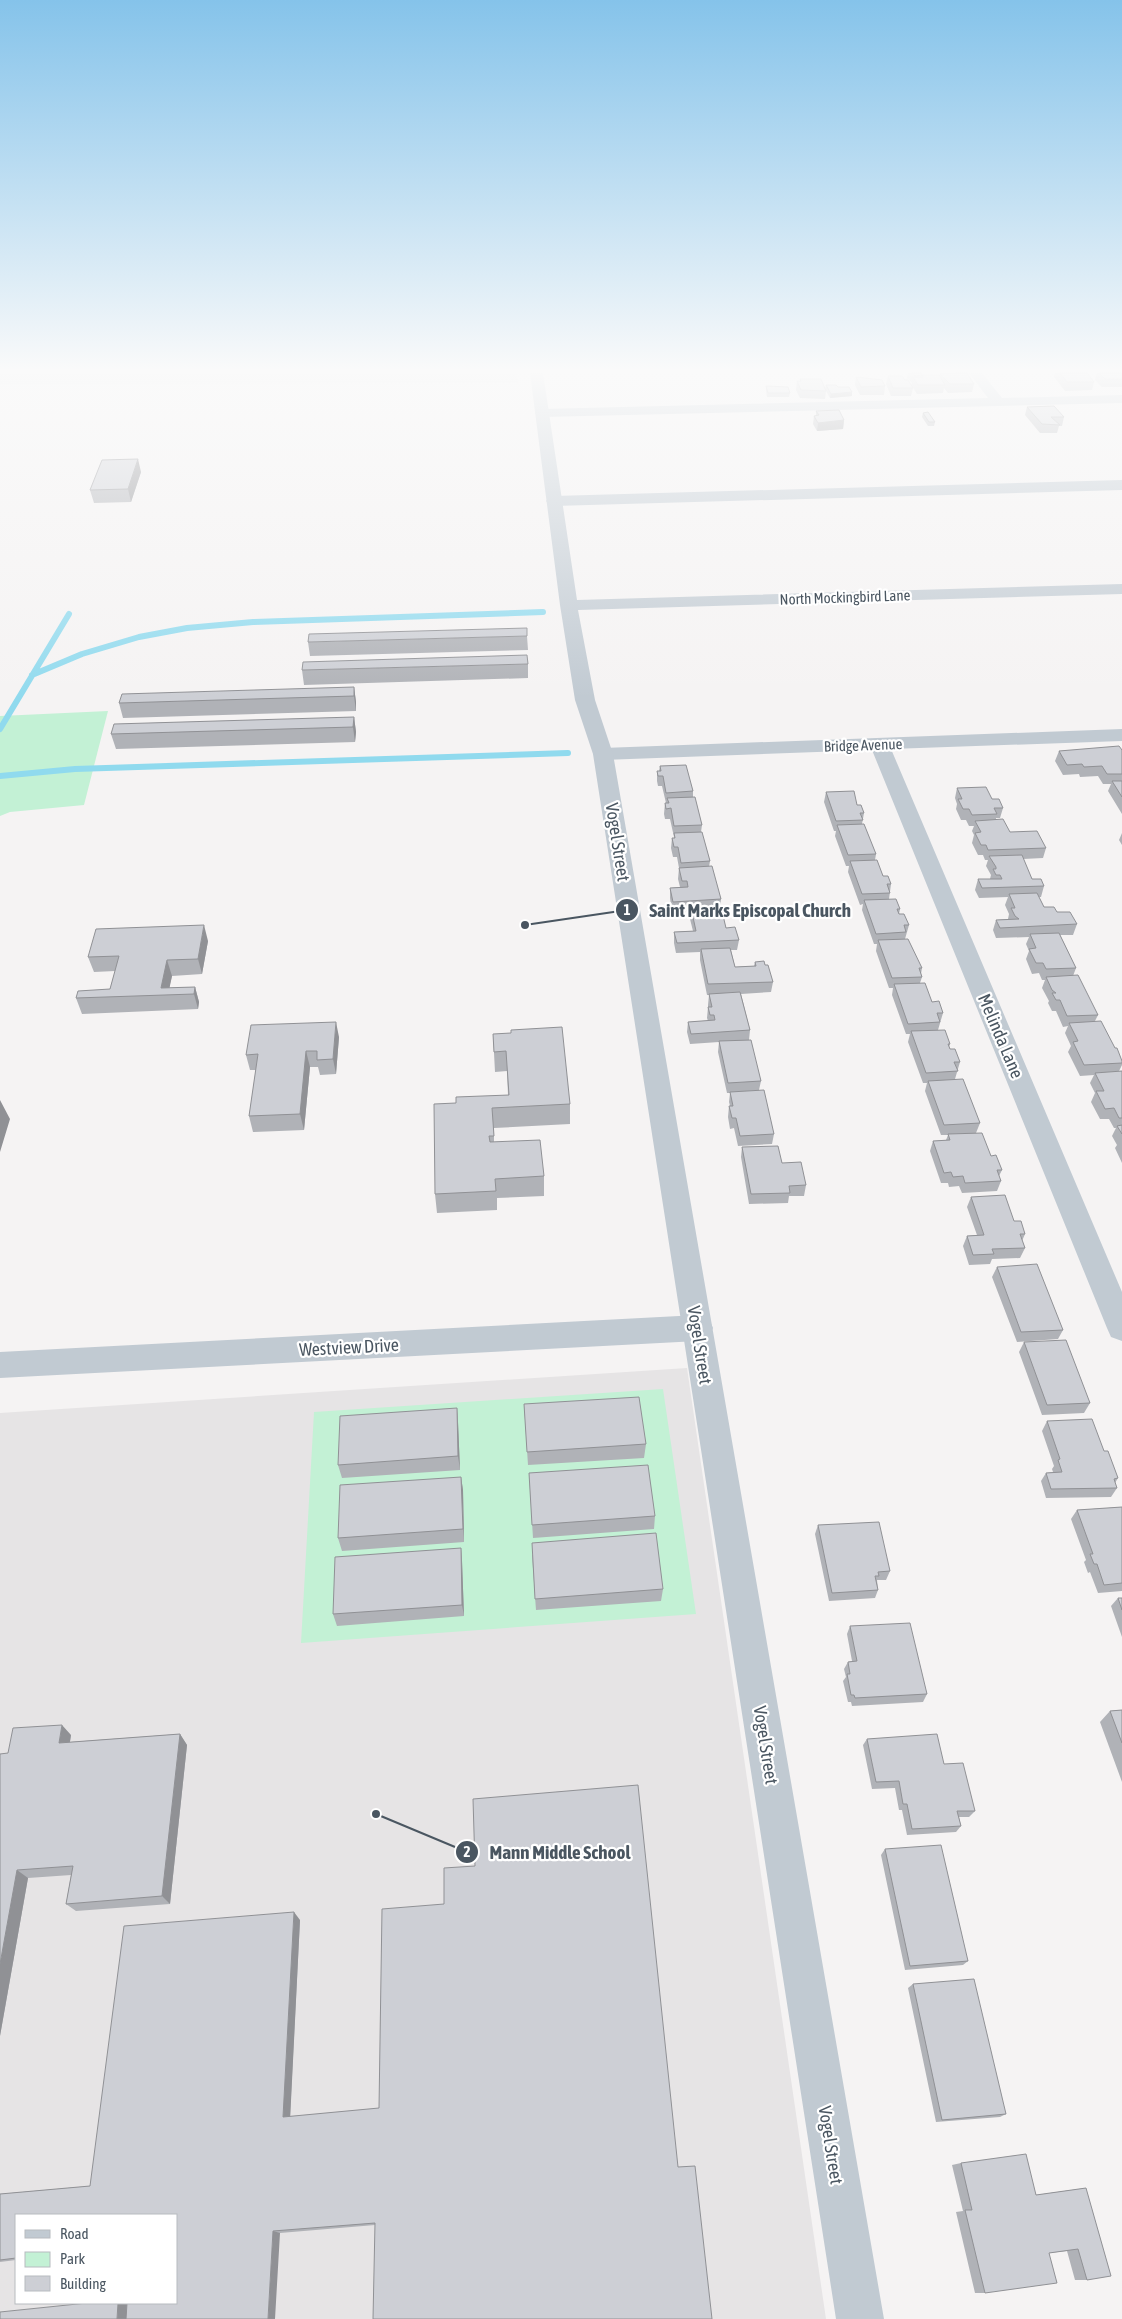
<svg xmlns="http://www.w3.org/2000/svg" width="1122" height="2319" font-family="'Asap Condensed',sans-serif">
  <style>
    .education { fill: #e6e4e5; fill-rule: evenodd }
    .green { fill: #c3f1d5 }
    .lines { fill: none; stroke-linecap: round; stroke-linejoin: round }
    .stream { stroke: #90daee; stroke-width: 6 }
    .minor { fill: #c1cad2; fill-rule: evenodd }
    .tertiary { fill: #c1cad2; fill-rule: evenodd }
    .wall { fill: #b0b2b7 }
    .shaded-wall { fill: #909195 }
    .building { fill: #cdcfd5; stroke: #909195 }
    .labels { text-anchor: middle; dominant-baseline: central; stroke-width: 4.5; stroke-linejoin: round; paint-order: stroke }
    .far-street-label { font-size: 15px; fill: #4a5661; stroke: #fff }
    .street-label { font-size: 18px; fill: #4a5661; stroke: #fff }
    .leader { fill: none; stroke: #4a5661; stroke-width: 2 }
    .callout-dot { fill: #4a5661; stroke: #fff; stroke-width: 2 }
    .mark-label { font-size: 15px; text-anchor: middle; font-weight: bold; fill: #fff }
    .callout-label { font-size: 19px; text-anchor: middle; font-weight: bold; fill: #4a5661; stroke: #fff; stroke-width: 4.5; stroke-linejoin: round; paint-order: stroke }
  </style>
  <rect width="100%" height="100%" fill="#f5f3f3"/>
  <path class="education" d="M0,373H517L518,383L0,384Z
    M687,1368L826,2319H0V1413ZM16,2215H176V2303H16Z"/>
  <path class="green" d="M108,711L84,805L10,812L0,816V716Z
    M663,1389L696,1614L301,1643L314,1412Z"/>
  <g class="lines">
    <path class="stream" d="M32,675L82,654L139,637L187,628L253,622L543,612
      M0,729L69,614
      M0,776L75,769L568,753"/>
    <path class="minor" d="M969,373H982L1002,398L1122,395V403L542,417L535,413L542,409L988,398Z
      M1122,480V490L554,506L549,504L546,501L549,498L554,496Z
      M1122,729V741L891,749L1122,1292V1341L1111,1337L1107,1328L872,750L603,760L596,758L593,754L596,750L603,748Z
      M698,1315L709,1319L713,1328L709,1337L698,1341L0,1378V1352Z"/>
    <path class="tertiary" d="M530,373H543L577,600L1122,584V594L578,610L595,700L613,754L884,2319H836L593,754L575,700L560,605Z"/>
  </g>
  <path class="wall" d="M908,373H921L922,375L940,376V374L974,384L972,392L948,393L944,388L943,393L917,394L912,386L913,388L911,396H891L886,384L888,376L905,380L911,385L912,383L907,378Z
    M1055,373H1087L1094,382L1092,390L1065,391L1054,377Z
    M1097,373H1122V387H1102L1095,380Z
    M856,377L885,386L884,395H860L855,385Z
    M800,379L825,389L826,385L838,387L852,392V396L830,398L826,391L825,399L800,398L796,390L797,381H800Z
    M766,386L790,393L789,397H767L766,390Z
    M1027,407L1064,417L1062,426H1059L1057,433H1040L1025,415Z
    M816,411L844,420L843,429L817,431L813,424L814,416H816Z
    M923,413L935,422L934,426H928L922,417Z
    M141,472L131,502L94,503L90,490Z
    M527,636L528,650L310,656L308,642Z
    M528,664V678L304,685L302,670Z
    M354,687L356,702V711L123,718L119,703Z
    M354,717L356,732L355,742L116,749L111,734Z
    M1122,750V814L1108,791L1111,784H1103L1098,776L1080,777L1079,774L1063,775L1055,761L1059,751Z
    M660,766L693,791V797L702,825L701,832L710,861L709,867L721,899L720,907L726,928L739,940L737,950H731L735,967L754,966L755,962L765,965L773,982L771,992L741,994L750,1030L749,1040L761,1081L759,1090L774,1134L772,1144L738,1146L734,1128L730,1129L728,1117L729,1106H730L729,1102L730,1093H727L718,1052L719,1042L690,1044L687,1032L688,1022L708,1021L707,1018L708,1007V1005L709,995H707L700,960V952L676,953L674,943V932L693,931L690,919V911L672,912L670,898V888L680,887L678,879L679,868L677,857H673L671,848L672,838H674V837L670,819H665L664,814L665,803H667H666L662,786H658L657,781V771H659Z
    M957,788L992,799L1003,808L1000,818H996V820L1010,832L1046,848L1043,858L1023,859L1032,879L1044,886L1041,897H1039L1044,907L1057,912L1077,924L1073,935H1060L1076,968L1073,976L1098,1015L1095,1021L1115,1048L1122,1061V1065L1119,1071H1122V1163L1115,1148L1117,1145L1112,1136L1116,1128H1114L1109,1119H1100L1091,1102L1095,1093L1090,1083L1094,1075L1080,1076L1068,1052L1071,1046L1065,1033L1068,1026L1063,1027L1056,1011H1052L1048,1003L1049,1001L1042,988L1045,980H1042L1039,973L1032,974L1026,959L1029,951L1026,944L1029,937L996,938L993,930L996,920L1008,919L1009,914L1005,905L1008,897L979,898L975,890L978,879H990L991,875L986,866L988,860H985L983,855H978L972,843L974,835L972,831L974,826H969L966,820H961L956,809L957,804L955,798Z
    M826,792L857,805L864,813L862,824L876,854L875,860L883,876L891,884L889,899L900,909L899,914L909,925L905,939L922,968L921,974L922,977L920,983L932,1002L943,1013L938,1030L950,1044L949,1047L950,1049L960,1062L955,1079L980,1123L976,1133L991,1156L1002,1170L999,1176L1001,1181L997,1191L962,1193L959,1186L949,1187L948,1183H941L930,1151L933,1141L946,1140L948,1135H941L925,1091L927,1083H923L908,1042L910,1034H906L892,995L893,988H889L876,951L877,944H874L862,910L863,904L860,905L848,872L849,866H846L835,836L836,831H834L824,802Z
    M1122,833V845L1119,840Z
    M208,941L202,974L172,976L169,988L195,987L199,1002L198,1009L82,1014L76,998L110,989L115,971L94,972L88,957Z
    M493,1034L570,1104V1124L494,1128V1142L544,1176V1196L497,1198V1210L437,1213L435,1194L456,1103L508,1095L507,1071L495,1072Z
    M339,1037L336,1074L320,1075L318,1067H310L304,1130L253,1132L249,1116L256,1070H250L246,1055Z
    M742,1147L782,1163L806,1185L804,1196H789L788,1203L749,1204L741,1157Z
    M971,1197L1014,1221L1025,1234L1022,1241L1025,1248L1020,1258L992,1259L990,1264L969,1265L963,1246L967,1236L977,1235L967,1207Z
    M997,1267L1063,1330L1058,1339L1017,1342L992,1277Z
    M1024,1342L1090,1403L1084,1413L1042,1415L1019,1352Z
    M524,1404L646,1444L644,1458L528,1465Z
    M457,1408L458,1422L460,1470L342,1478L338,1465Z
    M1047,1421L1104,1451L1118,1478L1115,1483L1117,1488L1111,1497L1046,1498L1041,1481L1046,1473L1053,1472L1052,1469L1054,1466L1042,1431Z
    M529,1473L655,1516L654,1529L533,1538Z
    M461,1477L463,1490L464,1542L342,1551L338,1538Z
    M1122,1507V1591L1098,1593L1090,1572L1088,1573L1084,1562L1086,1560L1071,1519L1077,1510Z
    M818,1525L890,1571L886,1580H877L878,1590L875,1598L829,1601L815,1534Z
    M461,1548L462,1561L464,1616L337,1626L333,1614Z
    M532,1555L663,1589L661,1601L536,1610Z
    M1118,1598H1122V1637L1111,1606Z
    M850,1626L927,1694L923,1702L852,1706L851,1702H848L843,1681L846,1677L844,1669L848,1662L852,1661L847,1634Z
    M1122,1710V1782L1100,1722L1110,1711Z
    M180,1734L187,1745L170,1904L76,1911L66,1904L71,1875L28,1878L0,2036L8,1753L71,1735L70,1742Z
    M867,1739L944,1764L975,1811L969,1817H959L961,1826L956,1832L907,1835L902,1810H899L895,1788L872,1789L863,1745Z
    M885,1849L968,1961L963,1965L905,1970L881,1855Z
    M300,1920L290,2116L678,2167L375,2225L280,2233L176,2303V2215H16V2260L0,2262V2194L90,2186Z
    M913,1984L1006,2114L1000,2117L936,2122L908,1988Z
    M961,2163L1036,2195L1086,2188L1087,2280H1075L1067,2251L1049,2253L985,2293H975L956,2212L963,2211L952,2165Z"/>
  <path class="shaded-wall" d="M852,392V396L830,398L831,394Z
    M844,420L843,429L817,431L818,423Z
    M138,459L141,472L131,502L128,489Z
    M354,687L356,702V711L354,696Z
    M354,717L356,732L355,742L353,727Z
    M204,925L208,941L202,974L198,959Z
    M167,960L172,976L168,995L161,988Z
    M195,987L199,1002L198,1009L194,994Z
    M336,1022L339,1037L336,1074L333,1059Z
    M306,1051L310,1067L304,1130L300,1114Z
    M0,1100L10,1119L0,1152Z
    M457,1408L458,1422L460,1470L458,1456Z
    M461,1477L463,1490L464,1542L463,1529Z
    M461,1548L462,1561L464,1616L462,1605Z
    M62,1725L71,1735L68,1753L59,1743Z
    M180,1734L187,1745L170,1904L162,1896Z
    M17,1870L28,1878L0,2036V1964Z
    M294,1912L300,1920L290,2121L283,2117Z
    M273,2231L280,2233L275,2319H268Z
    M118,2303H132L130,2319H117Z"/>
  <path class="building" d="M912,373H921L922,375H939L945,385H918L913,377H923L922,375L915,376Z
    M967,373L974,384H950L940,374Z
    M1060,373H1087L1094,382H1067Z
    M1099,373H1122V379H1105Z
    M888,376H902L905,380H908L913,388H893Z
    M856,377L882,380L885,386L861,387Z
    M800,379H821L826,391L801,390L797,381H801Z
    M826,385H836L838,387H849L852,392L831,394Z
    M766,386L788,387L790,393H768Z
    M1054,406L1064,417H1051L1060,425L1042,424L1027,407Z
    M839,410L844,420L818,423L814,416L819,415L816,411Z
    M928,412L935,422H929L923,413Z
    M138,459L128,489L90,490L102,460Z
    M527,628V636L308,642L309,634Z
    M527,655L528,664L302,670L303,662Z
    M354,687V696L119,703L122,694Z
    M354,717L353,727L111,734L114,724Z
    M1119,746L1122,750V774H1107L1102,766L1084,767L1082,764L1067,765L1059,751Z
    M686,765L693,791L666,793L663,776H658L657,771H661L660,766Z
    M1112,781H1122V797Z
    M986,787L992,799H999L1003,808H994L997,814L972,815L969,809H963L958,799H962L957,788Z
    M854,791L857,805H861L864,813H860L863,820L836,821L826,792Z
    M695,797L702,825L674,826L671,808L666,809L665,803H669L667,798Z
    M1003,819L1010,832L1037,831L1046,848L988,850L986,845H981L975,833L981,832L975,821Z
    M864,824L876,854L848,855L837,825Z
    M702,832L710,861L681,863L678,847H674L672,838H675L674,833Z
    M1022,855L1032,879H1041L1044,886L982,888L978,879H1002L1000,875H996L993,869H996V867L989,856Z
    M877,860L883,876H888L891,884H887L890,893L862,894L850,861Z
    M712,866L721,899L673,902L670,888L688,887L687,881H682L679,868Z
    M1037,893L1044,907H1054L1057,912H1070L1077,924L1000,928L996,920L1019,919L1015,916L1011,908H1015L1009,894Z
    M896,899L900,909H897L899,914H904L909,925H904L906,932L876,934L864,900Z
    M721,907L726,928L735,927L739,940L677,943L674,932L696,931L691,908Z
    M204,925L198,959L167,960L161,988L195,987L194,994L76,998L78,991L110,989L119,956L88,957L96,929Z
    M1059,933L1076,968L1046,969L1043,963H1036L1029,949L1036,948L1030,934Z
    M908,939L922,968H919L922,977L892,978L878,940Z
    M730,948L735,967L756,966L755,962L764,961L765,965H768L773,982L708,984L701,949Z
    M1078,975L1098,1015L1067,1016L1060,1000H1056L1052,993H1056L1052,990L1046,977Z
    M925,983L932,1002L939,1001L943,1013H937L940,1022L908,1024L894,984Z
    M740,992L750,1030L691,1034L688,1022L715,1020L714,1015H710L708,1007H712L709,994Z
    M1101,1021L1115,1048H1117L1122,1061V1063L1084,1065L1073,1042L1078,1041L1069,1023Z
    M336,1022L333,1059L317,1060V1051H306L300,1114L249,1116L258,1054L246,1055L251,1025Z
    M562,1027L570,1104L492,1108L494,1136H489L490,1142L540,1140L544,1176L495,1179L496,1191L435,1194L434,1104L456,1103V1097L509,1095L506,1051L494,1052L493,1034L511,1033V1030Z
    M945,1030L950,1044H948L950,1049H955L960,1062H954L958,1071L926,1073L911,1031Z
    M751,1040L761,1081L728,1083L719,1041Z
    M1122,1071V1118H1119L1114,1108L1105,1109L1096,1091H1104L1095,1073Z
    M963,1079L980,1123L944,1125L928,1081Z
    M764,1090L774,1134L740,1136L736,1118H732L729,1106H733L730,1092Z
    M1122,1125V1134L1117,1126Z
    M982,1133L991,1156L996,1155L1002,1170H997L1001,1181L965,1183L963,1176L953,1177L951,1172L944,1173L933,1141L950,1140L948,1134Z
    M778,1146L782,1163L801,1162L806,1185L789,1186L790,1193L751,1194L742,1147Z
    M1005,1195L1014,1221H1021L1025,1234H1020L1025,1248L992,1249L994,1254L973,1255L967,1236L984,1235L971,1197Z
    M1037,1264L1063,1330L1021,1332L997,1267Z
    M1066,1340L1090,1403L1047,1405L1024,1342Z
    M639,1397L646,1444L527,1452L524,1404Z
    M457,1408L458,1456L338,1465L340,1416Z
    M1092,1419L1104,1451H1108L1118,1478L1114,1479L1117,1488L1051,1489L1046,1473L1062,1472L1058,1460L1060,1459L1047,1421Z
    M648,1465L655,1516L532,1525L529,1473Z
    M461,1477L463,1529L338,1538L340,1485Z
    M1122,1507V1583L1104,1585L1097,1564H1094L1090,1554H1093L1077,1510Z
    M879,1522L890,1571L878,1572L879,1576H875L878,1590L832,1593L818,1525Z
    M656,1533L663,1589L535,1599L532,1543Z
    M461,1548L462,1605L333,1614L335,1557Z
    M1118,1598H1122V1610Z
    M910,1623L927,1694L855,1698L854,1695H851L847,1674H850L848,1662L857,1661L850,1626Z
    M1122,1710V1743L1110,1711Z
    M62,1725L59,1743L180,1734L162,1896L66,1904L73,1866L17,1870L0,1964V1754L8,1753L13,1728Z
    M937,1734L944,1764L963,1763L975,1811H957L961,1826L912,1829L907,1804H903L899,1781L876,1782L867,1739Z
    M638,1785L678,2167L695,2166L712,2319H373L375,2223L273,2231L268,2319H126L127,2303H176V2215H16V2258L0,2260V2194L90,2186L124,1926L294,1912L283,2117L379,2108L382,1909L444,1904V1868L475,1866L473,1799Z
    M941,1845L968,1961L910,1966L885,1849Z
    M974,1979L1006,2114L942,2120L913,1984Z
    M1026,2154L1036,2195L1086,2188L1111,2276L1087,2280L1078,2249L1049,2253L1057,2283L985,2293L965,2210H972L961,2163Z
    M87,2303H118L117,2319H0V2312Z"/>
  <linearGradient id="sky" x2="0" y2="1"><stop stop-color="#85c3ea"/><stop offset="0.53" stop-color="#fafafa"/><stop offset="1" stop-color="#fafafa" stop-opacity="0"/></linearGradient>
  <rect width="1122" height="698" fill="url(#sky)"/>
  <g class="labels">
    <g class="far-street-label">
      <text transform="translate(845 597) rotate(-2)">North Mockingbird Lane</text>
      <text transform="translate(863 745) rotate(-2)">Bridge Avenue</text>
    </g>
    <g class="street-label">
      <text transform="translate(618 842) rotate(81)">Vogel Street</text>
      <text transform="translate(1001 1036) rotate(67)">Melinda Lane</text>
      <text transform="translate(700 1345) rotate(81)">Vogel Street</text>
      <text transform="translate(349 1347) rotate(-3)">Westview Drive</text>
      <text transform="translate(766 1745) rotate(81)">Vogel Street</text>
      <text transform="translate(831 2145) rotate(81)">Vogel Street</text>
    </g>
  </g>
  <path class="leader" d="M525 925L627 910M376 1814L467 1852"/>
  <g class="callout-dot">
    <circle cx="525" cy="925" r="5"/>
    <circle cx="376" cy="1814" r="5"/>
    <circle cx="627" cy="910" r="12"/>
    <circle cx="467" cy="1852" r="12"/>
  </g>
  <g class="mark-label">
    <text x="627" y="915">1</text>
    <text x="467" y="1857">2</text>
  </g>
  <g class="callout-label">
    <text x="750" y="917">Saint Marks Episcopal Church</text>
    <text x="560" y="1859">Mann Middle School</text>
  </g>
  <rect x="15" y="2214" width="162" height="90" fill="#ffffff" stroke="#b7bbc0"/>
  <rect x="25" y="2230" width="25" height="8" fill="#c1cad2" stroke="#b7bbc0"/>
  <text x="60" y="2239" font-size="15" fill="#4a5661">Road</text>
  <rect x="25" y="2252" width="25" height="15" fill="#c3f1d5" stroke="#b7bbc0"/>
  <text x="60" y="2264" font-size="15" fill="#4a5661">Park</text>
  <rect x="25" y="2276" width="25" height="15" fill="#cdcfd5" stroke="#b7bbc0"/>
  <text x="60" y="2289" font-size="15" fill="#4a5661">Building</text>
</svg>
